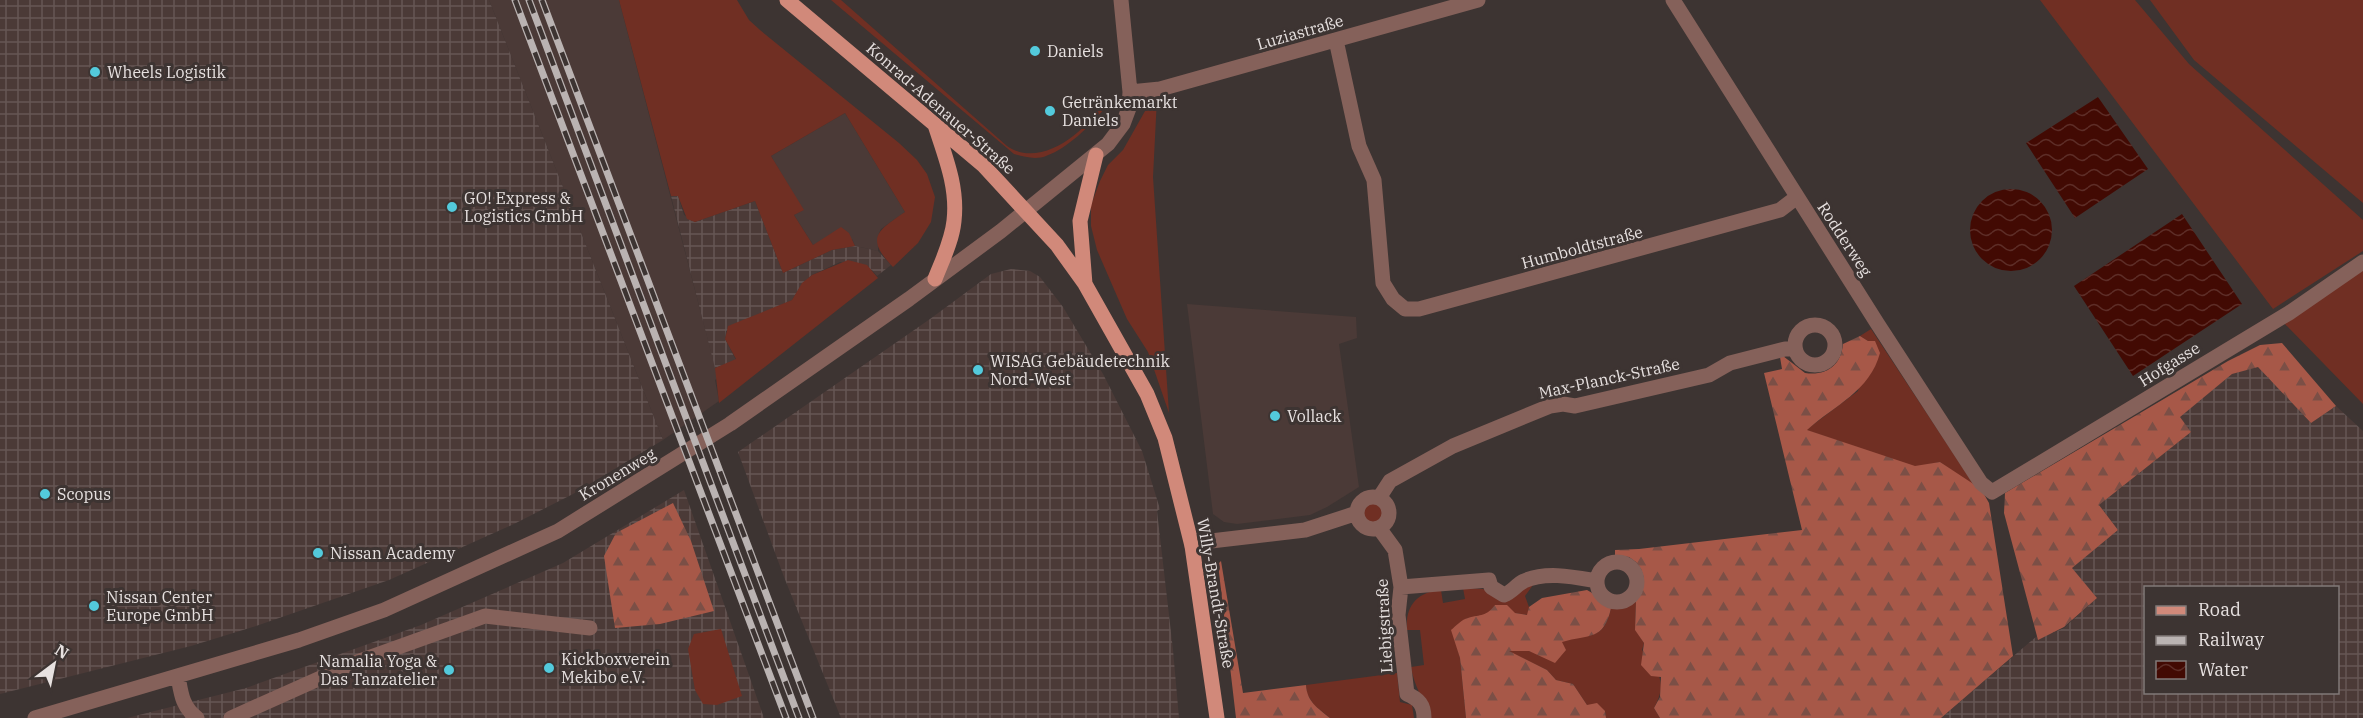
<svg xmlns="http://www.w3.org/2000/svg" width="2363" height="718" font-family="'IBM Plex Serif',serif">
  <style>
    .built { fill: #4b3a37 }
    .industrial { fill: url(#industrial-grid); fill-rule: evenodd }
    .grass { fill: #702f23 }
    .forest { fill: url(#forest-firs) }
    .water { fill: url(#water-waves) }
    .lines { fill: none; stroke-linecap: round; stroke-linejoin: round }
    .minor { stroke: #85615a; stroke-width: 15 }
    .major { stroke: #d1897a; stroke-width: 15 }
    .rail-casing { stroke: #bab3b2; stroke-width: 7 }
    .rail { stroke: #3d3432; stroke-width: 4.5; stroke-dasharray: 14; stroke-linecap: butt }
    .poi-dot { fill: #53cadc; stroke: #3d3432; stroke-width: 2 }
    .labels { text-anchor: middle; dominant-baseline: central; stroke-width: 6; stroke-linejoin: round; paint-order: stroke }
    .street-label { font-size: 16px; fill: #e7e1e0; stroke: #3d3432 }
    .poi-label { font-size: 16px; fill: #e7e1e0; stroke: #3d3432; text-anchor: start }
  </style>
  <defs>
    <pattern id="industrial-grid" width="8" height="8" patternUnits="userSpaceOnUse" patternTransform="scale(1.5)"><rect width="8" height="8" fill="#4b3a37"/><path d="M0 4h8M4 0v8" fill="none" stroke="#655654"/></pattern>
    <pattern id="forest-firs" width="22" height="20" patternUnits="userSpaceOnUse" patternTransform="scale(1.5)"><rect width="22" height="20" fill="#a75848"/><path d="M5 1l3.5 6h-7zM16 11l3.5 6h-7z" fill="#7b4f46"/></pattern>
    <pattern id="water-waves" width="16" height="10" patternUnits="userSpaceOnUse" patternTransform="scale(1.5)"><rect width="16" height="10" fill="#420a03"/><path d="M0 5q4-4 8 0t8 0" fill="none" stroke="#5d2d27"/></pattern>
  </defs>
  <rect width="100%" height="100%" fill="#3d3432"/>
  <path class="built" d="M489,0H619L718,378L715,380L719,401L663,440Z
    M845,113L905,212L881,229L879,233L878,251L855,246L852,239L813,245L794,215L803,210L771,156Z
    M1187,304L1356,317L1357,338L1339,344L1359,487L1327,507L1310,515L1237,524L1224,522L1213,514Z"/>
  <path class="industrial" d="M0,0H489L663,440L573,494L514,524L389,580L256,626L191,646L0,694Z
    M673,194L678,196L684,215L695,222L755,201L783,273L832,250L855,246L878,251L891,265L877,276L872,270L840,262L812,275L802,284L792,300L726,331L725,339L736,360L715,368L671,196Z
    M1011,269L1030,271L1040,277L1063,307L1103,374L1142,451L1160,509L1157,511L1173,650L1179,718H841L784,577L738,452L930,319L991,274Z
    M2258,366L2311,423L2336,406L2363,431V718H1941L2037,636L2038,639L2064,628L2097,598L2071,568L2118,530L2099,505L2191,432L2179,417L2232,374ZM2146,588H2338V692H2146Z
    M684,490L764,718H127L246,688L421,625L563,563Z"/>
  <path class="grass" d="M619,0H737L749,20L760,30L899,143L917,160L927,174L935,197L931,222L918,243L893,267C865,238 877,231 905,212L845,113L771,156L804,210L794,215L813,245L841,227L849,233L855,246L832,250L783,273L755,201L695,222L687,219L678,196H671Z
    M831,0H841L1007,146C1041,170 1089,130 1104,100V109C1090,126 1068,148 1046,156C1036,160 1024,157 1014,154Z
    M2040,0H2135L2189,64L2363,220V251L2273,309Z
    M2150,0H2363V203L2194,60Z
    M1157,98L1153,177L1169,413L1148,352L1127,319L1097,250L1091,226V205L1100,181L1108,165L1123,150L1149,104Z
    M848,260L867,265L878,278L719,403L715,368L736,359L725,339L728,326L792,300L802,283L812,275Z
    M2363,263V404L2282,321Z
    M1871,329L1976,488L1940,462L1915,467L1806,430L1858,391L1868,341L1860,336Z
    M1362 513a11 11 0 1 1 22 0a11 11 0 1 1-22 0Z
    M1533,585L1525,596L1529,607L1528,615L1515,613L1490,612L1482,617L1467,618L1455,639L1460,658L1466,718H1430C1424,700 1414,686 1411,667L1424,665L1420,630H1407C1405,606 1417,592 1441,590L1443,603L1465,599L1463,588L1483,589L1500,597Z
    M1636,601L1635,629L1644,643L1642,650C1657,671 1669,681 1654,708L1660,718H1606L1605,711L1587,705L1573,684L1556,680L1547,670L1508,651H1529L1541,655C1547,651 1554,645 1561,642C1587,630 1603,645 1611,608L1622,609Z
    M721,629L742,696L717,705L703,704L695,690L688,649L694,634Z
    M1397,673L1400,702L1412,705L1414,718H1330L1314,705L1307,694L1306,685Z"/>
  <path class="forest" d="M1860,336L1868,341H1875L1880,353C1870,391 1835,405 1807,430L1915,466L1940,462L1981,489L1989,503L2013,656L1941,718H1660L1654,708L1660,697L1661,677L1651,676L1641,665L1644,643L1635,630L1636,601L1642,593L1644,578L1641,569L1636,562L1629,557L1615,555V550L1639,549L1802,530L1764,373L1782,369L1780,357L1783,356L1805,373C1826,376 1841,366 1843,344Z
    M2282,343L2336,406L2311,423L2258,367L2232,374L2180,417L2191,432L2099,505L2118,530L2072,568L2097,598L2064,627L2038,640L2004,513L2005,493L2228,361L2260,345Z
    M673,503L691,541L714,611L660,624L615,628L604,556L616,533Z
    M1221,561L1243,693L1306,685C1307,702 1318,708 1330,718H1236L1218,564Z
    M1587,590C1597,595 1600,604 1611,608C1604,641 1589,634 1562,642L1566,650L1555,663L1529,651H1509L1547,670L1556,680L1573,684L1587,705L1597,703L1605,711L1606,718H1466L1460,658L1451,630C1456,626 1462,619 1468,618C1481,614 1486,617 1495,605H1507L1515,613L1527,615L1529,607L1542,598Z"/>
  <path class="water" d="M2098,97L2148,169L2075,218L2026,143Z
    M1970 230a41 41 0 1 1 82 0a41 41 0 1 1-82 0Z
    M2182,214L2242,304L2133,376L2074,286Z"/>
  <g class="lines">
    <path class="minor" d="M1673,0L1877,323L1981,483L1992,492L2289,313L2363,262
      M1336,40L1359,146L1374,180L1383,283L1393,299L1405,309H1419L1780,210L1797,197
      M1130,92L1160,89L1478,0
      M1795 345a20 20 0 1 1 40 0a20 20 0 1 1-40 0Z
      M1357 513a16 16 0 1 1 32 0a16 16 0 1 1-32 0Z
      M1379,498L1390,481L1453,446L1550,406L1563,404L1575,406L1709,375L1730,363L1785,349H1794
      M1379,528L1395,550L1401,587L1398,615L1407,694C1419,699 1424,705 1424,718
      M1192,546L1211,541L1305,530L1357,513
      M1597 582a20 20 0 1 1 40 0a20 20 0 1 1-40 0Z
      M1401,587L1489,580L1491,587L1504,595C1512,592 1516,585 1524,581C1546,571 1574,577 1597,581
      M178,676C181,693 182,707 197,718
      M35,718L299,640L384,610L558,531L730,424L909,299L1001,231L1108,144L1123,124L1129,108L1130,92L1121,0
      M231,718L354,663L485,616L590,628"/>
    <path class="major" d="M787,0L983,165L1057,245L1085,284L1147,394L1165,438L1192,546L1217,718
      M935,125C945,156 958,187 954,221C952,241 942,261 935,279
      M1085,284L1080,221L1096,155"/>
    <defs>
      <path id="rail" d="M515,0L786,718
        M529,0L799,718
        M542,0L813,718"/>
    </defs>
    <use href="#rail" class="rail-casing"/>
    <use href="#rail" class="rail"/>
  </g>
  <g class="poi-dot">
    <circle cx="1035" cy="51" r="6"/>
    <circle cx="95" cy="72" r="6"/>
    <circle cx="1050" cy="111" r="6"/>
    <circle cx="452" cy="207" r="6"/>
    <circle cx="978" cy="370" r="6"/>
    <circle cx="1275" cy="416" r="6"/>
    <circle cx="45" cy="494" r="6"/>
    <circle cx="318" cy="553" r="6"/>
    <circle cx="94" cy="606" r="6"/>
    <circle cx="549" cy="668" r="6"/>
    <circle cx="449" cy="670" r="6"/>
  </g>
  <g class="labels">
    <g class="street-label">
      <text transform="translate(1300 32) rotate(-16)">Luziastraße</text>
      <text transform="translate(941 108) rotate(41)">Konrad-Adenauer-Straße</text>
      <text transform="translate(1845 239) rotate(57)">Rodderweg</text>
      <text transform="translate(1582 247) rotate(-15)">Humboldtstraße</text>
      <text transform="translate(2169 364) rotate(-32)">Hofgasse</text>
      <text transform="translate(1609 378) rotate(-12)">Max-Planck-Straße</text>
      <text transform="translate(617 474) rotate(-31)">Kronenweg</text>
      <text transform="translate(1216 593) rotate(80)">Willy-Brandt-Straße</text>
      <text transform="translate(1384 626) rotate(-93)">Liebigstraße</text>
    </g>
    <g class="poi-label">
      <text x="1047" y="51">Daniels</text>
      <text x="107" y="72">Wheels Logistik</text>
      <text x="1062" y="102">Getränkemarkt<tspan x="1062" dy="18">Daniels</tspan></text>
      <text x="464" y="198">GO! Express &amp;<tspan x="464" dy="18">Logistics GmbH</tspan></text>
      <text x="990" y="361">WISAG Gebäudetechnik<tspan x="990" dy="18">Nord-West</tspan></text>
      <text x="1287" y="416">Vollack</text>
      <text x="57" y="494">Scopus</text>
      <text x="330" y="553">Nissan Academy</text>
      <text x="106" y="597">Nissan Center<tspan x="106" dy="18">Europe GmbH</tspan></text>
      <text x="561" y="659">Kickboxverein<tspan x="561" dy="18">Mekibo e.V.</tspan></text>
      <text x="437" y="661" text-anchor="end">Namalia Yoga &amp;<tspan x="437" dy="18">Das Tanzatelier</tspan></text>
    </g>
  </g>
  <rect x="2144" y="586" width="195" height="108" fill="#3d3432" stroke="#817978" stroke-width="1.5"/>
  <rect x="2156" y="606" width="30" height="9" fill="#d1897a" stroke="#817978" stroke-width="1.5"/>
  <text x="2198" y="616" font-size="18" fill="#e7e1e0">Road</text>
  <rect x="2156" y="636" width="30" height="9" fill="#bab3b2" stroke="#817978" stroke-width="1.5"/>
  <text x="2198" y="646" font-size="18" fill="#e7e1e0">Railway</text>
  <rect x="2156" y="661" width="30" height="18" fill="url(#water-waves)" stroke="#817978" stroke-width="1.5"/>
  <text x="2198" y="676" font-size="18" fill="#e7e1e0">Water</text>
  <g transform="translate(54 664) rotate(32)" stroke="#3d3432" stroke-width="4.5" paint-order="stroke">
  <path d="M0-4.5L10 22L0 15L-10 22Z" fill="#e7e1e0"/>
  <text y="-9" font-size="16" font-weight="bold" text-anchor="middle" fill="#e7e1e0">N</text>
  </g>
</svg>
